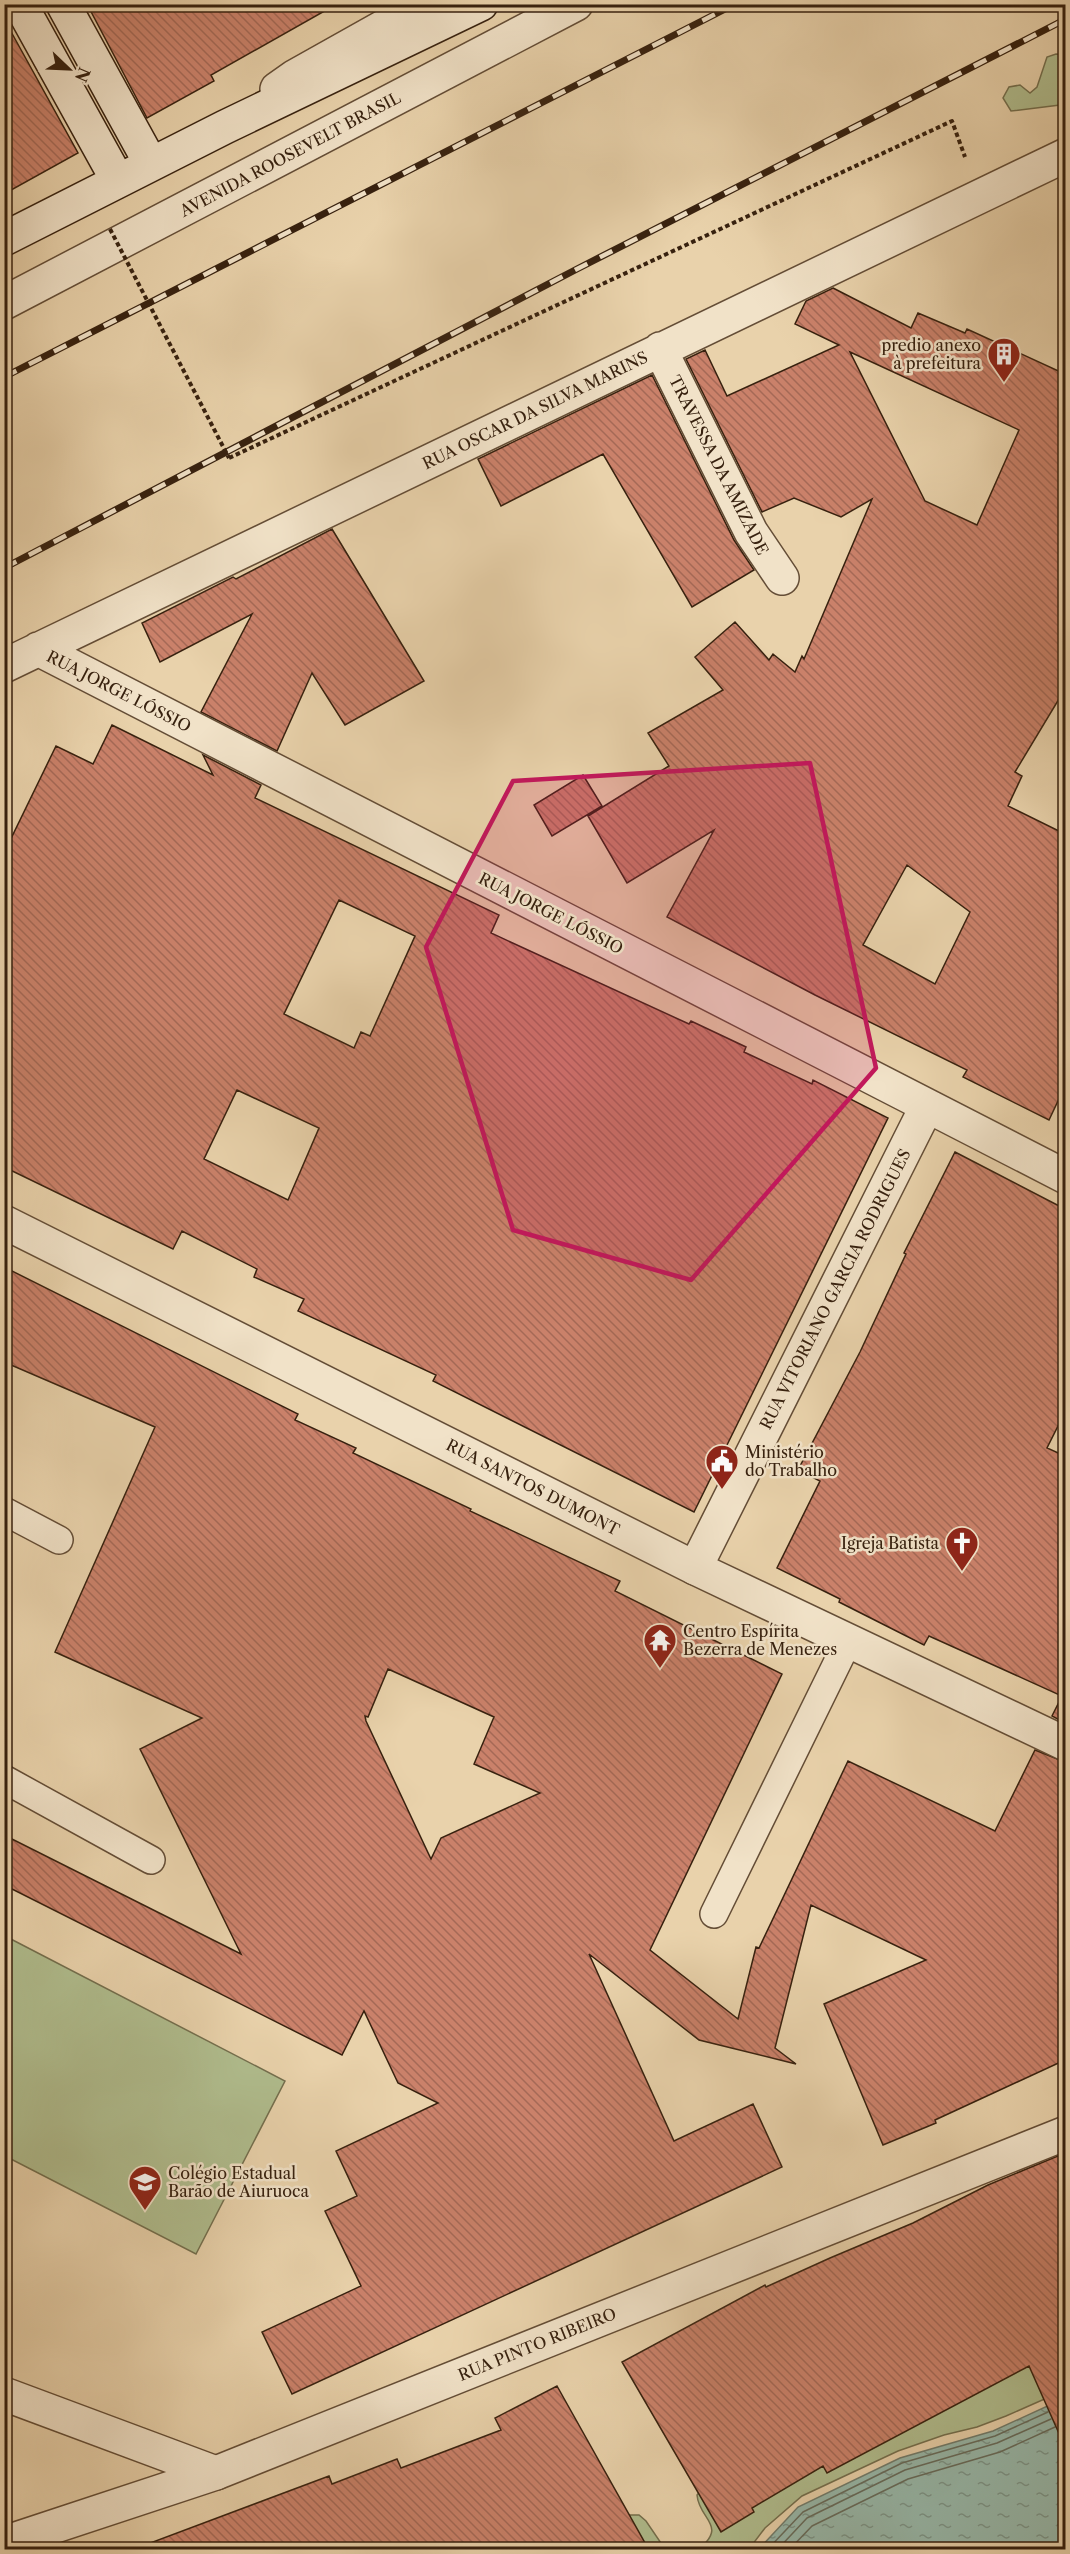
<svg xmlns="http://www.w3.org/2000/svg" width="1070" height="2554" font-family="'Libre Caslon Text',serif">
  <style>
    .green { fill: #b0bd8e; stroke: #746f4e; stroke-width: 1.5 }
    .water { fill: url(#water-ripples); stroke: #717c6c; stroke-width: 1.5 }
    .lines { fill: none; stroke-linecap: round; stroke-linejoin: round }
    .shore { stroke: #676c5c; stroke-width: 1.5 }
    .building { fill: url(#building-back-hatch); stroke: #37210f; stroke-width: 1.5; fill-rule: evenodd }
    .service-casing { stroke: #644d36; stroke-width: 30 }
    .minor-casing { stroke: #644d36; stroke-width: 36 }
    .tertiary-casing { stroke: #644d36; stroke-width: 36 }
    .secondary-casing { stroke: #37210f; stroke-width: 36 }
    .path { stroke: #37210f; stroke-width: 4; stroke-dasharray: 4.5 3; stroke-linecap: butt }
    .service { stroke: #f1e2c8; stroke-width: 27 }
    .minor { stroke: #f1e2c8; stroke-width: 33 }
    .tertiary { stroke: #f1e2c8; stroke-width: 33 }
    .secondary { stroke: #f1e2c8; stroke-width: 33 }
    .rail-casing { stroke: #37210f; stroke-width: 7 }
    .rail { stroke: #f1e2c8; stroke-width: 4.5; stroke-dasharray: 14; stroke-linecap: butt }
    .path-bridge { stroke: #37210f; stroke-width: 4; stroke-dasharray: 4.5 3; stroke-linecap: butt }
    .marked { fill: #c2185b; fill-opacity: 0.2; stroke: #c2185b; stroke-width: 4.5; stroke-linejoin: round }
    .labels { text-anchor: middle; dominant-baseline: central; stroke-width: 5; stroke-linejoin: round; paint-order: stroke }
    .street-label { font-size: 16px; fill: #37210f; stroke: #f1e2c8 }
    .poi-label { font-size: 16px; fill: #37210f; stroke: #f1e2c8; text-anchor: start }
  </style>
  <defs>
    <pattern id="water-ripples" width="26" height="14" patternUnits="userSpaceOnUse" patternTransform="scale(1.5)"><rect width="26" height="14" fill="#97b8aa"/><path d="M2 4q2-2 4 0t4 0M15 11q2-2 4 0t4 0" fill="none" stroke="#7c9589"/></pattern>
    <pattern id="building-back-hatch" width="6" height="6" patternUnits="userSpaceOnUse" patternTransform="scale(1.5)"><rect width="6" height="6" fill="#ca816a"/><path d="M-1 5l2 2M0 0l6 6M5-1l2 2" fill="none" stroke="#a56956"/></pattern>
  </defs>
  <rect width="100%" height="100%" fill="#e9d2ab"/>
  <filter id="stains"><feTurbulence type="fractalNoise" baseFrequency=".00333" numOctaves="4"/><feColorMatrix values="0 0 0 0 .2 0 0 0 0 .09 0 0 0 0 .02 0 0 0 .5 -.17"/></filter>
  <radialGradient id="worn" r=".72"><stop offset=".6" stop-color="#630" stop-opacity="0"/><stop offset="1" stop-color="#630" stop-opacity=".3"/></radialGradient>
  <path class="green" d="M1056,54L1065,55V102L1060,105L1011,111L1003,98L1009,87L1020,85L1030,93L1037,87L1047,57Z
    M5,1936L285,2081L196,2254L5,2156Z
    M1065,2314V2390L1006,2416L977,2427L944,2435L898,2451L802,2496L765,2528L749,2549H699C728,2525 699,2520 697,2495L703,2488L1022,2332Z
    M628,2515H639L646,2521L665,2549L592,2550Z"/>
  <path class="water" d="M1065,2398V2549L758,2550L798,2507L900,2458L993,2431Z"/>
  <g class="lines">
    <path class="shore" d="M767,2550L803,2512L902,2463L995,2436L1048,2412
      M777,2550L807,2518L905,2470L997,2443L1051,2419
      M789,2550L812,2526L908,2479L1000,2452L1055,2427"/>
  </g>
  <path class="building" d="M87,4H337L211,75L214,81L147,118Z
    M4,19L78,153L4,194Z
    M833,288L911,328L918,313L965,333L967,329L1065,374V689L1015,772L1022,776L1008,806L1065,834V1086L1049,1120L963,1077L967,1070L815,995L667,917L714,830L627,883L588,816L669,766L648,733L723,690L695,657L735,622L769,660L773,654L795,672L802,656L804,659L872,499L841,517L794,498L762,512L686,359L705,350L727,396L839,345L795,324L806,301ZM850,352L1019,430L977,525L925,501ZM907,865L970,912L935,984L863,945Z
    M652,375L734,540L754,570L692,607L603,454L501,506L478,459Z
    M332,529L424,681L345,725L312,673L277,751L201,712L252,614L160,662L142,623L233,577L236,579Z
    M112,725L213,775L203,755L261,785L255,798L499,915L491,933L689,1024L691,1021L746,1047L744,1052L812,1084L813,1080L888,1118L694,1512L433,1381L436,1375L298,1311L304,1299L254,1277L257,1269L182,1231L173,1249L4,1167V853L56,746L93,764ZM339,900L415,936L370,1036L361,1032L354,1048L284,1014ZM237,1090L319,1128L288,1200L204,1159Z
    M583,775L602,806L552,836L534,805Z
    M955,1152L1065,1209V1412L1047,1448L1065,1456V1723L1052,1716L1062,1696L929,1636L924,1645L839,1602L840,1599L777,1568L820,1481L798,1470L860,1352L906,1254L904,1253Z
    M4,1267L298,1414L295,1420L356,1448L353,1453L471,1509L470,1511L620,1581L615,1591L782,1674L650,1950L738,2019L756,1947L759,1948L848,1761L995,1831L1035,1750L1065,1762V2060L935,2120L936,2123L883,2145L824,2004L926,1960L811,1905L775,2048L796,2064L699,2040L589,1954L674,2141L753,2104L782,2167L292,2394L262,2332L361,2286L325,2211L357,2196L336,2151L438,2103L398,2083L364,2011L342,2055L4,1885V1835L241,1954L140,1749L202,1718L55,1652L155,1427L4,1362ZM388,1669L494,1717L474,1764L540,1793L441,1838L431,1859L366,1721L365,1716L368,1717Z
    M1065,2153V2447L1029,2366L827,2473L823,2466L752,2508L754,2512L721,2532L622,2362L765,2285L766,2287L830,2258L913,2223L988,2185Z
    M557,2386L649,2550H146L145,2545L329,2476L332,2484L397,2459L401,2468L501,2430L495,2418Z"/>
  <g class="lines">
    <defs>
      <path id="service" d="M4,1511L59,1540
        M4,1779L151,1860
        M714,1914L848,1641"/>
      <path id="minor" d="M660,349L751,532L782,578
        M38,649L1066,1177
        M4,666L1066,155
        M695,1568L927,1106
        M4,2394L216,2473"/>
      <path id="tertiary" d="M277,89L294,77L424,4
        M4,303L576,4
        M4,1222L695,1568L1066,1744
        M4,2543L216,2473L1066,2133"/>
      <path id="secondary" d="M20,4L118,181
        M63,4L151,164
        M4,239L225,127L481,4"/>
    </defs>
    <use href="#service" class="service-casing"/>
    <use href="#minor" class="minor-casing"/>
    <use href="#tertiary" class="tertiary-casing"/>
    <use href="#secondary" class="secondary-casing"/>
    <path class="path" d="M229,458L952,121L965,157"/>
    <use href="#service" class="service"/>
    <use href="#minor" class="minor"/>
    <use href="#tertiary" class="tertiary"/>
    <use href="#secondary" class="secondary"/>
    <defs>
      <path id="rail" d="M4,377L735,4
        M4,568L577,269L1066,19"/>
    </defs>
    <use href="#rail" class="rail-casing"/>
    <use href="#rail" class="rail"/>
    <path class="path-bridge" d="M110,229L229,458"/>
  </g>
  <path class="marked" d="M810,763L876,1068L691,1280L513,1230L426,947L513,781Z"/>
  <defs>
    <symbol id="building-pin" viewBox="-11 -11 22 30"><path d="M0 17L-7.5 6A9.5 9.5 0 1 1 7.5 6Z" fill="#8f2418" stroke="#f1e2c8"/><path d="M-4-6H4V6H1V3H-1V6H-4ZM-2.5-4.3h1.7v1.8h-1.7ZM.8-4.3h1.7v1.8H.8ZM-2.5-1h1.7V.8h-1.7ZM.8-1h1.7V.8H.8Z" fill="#fff"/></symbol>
    <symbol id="civic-pin" viewBox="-11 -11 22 30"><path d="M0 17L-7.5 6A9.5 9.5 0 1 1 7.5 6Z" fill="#8f2418" stroke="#f1e2c8"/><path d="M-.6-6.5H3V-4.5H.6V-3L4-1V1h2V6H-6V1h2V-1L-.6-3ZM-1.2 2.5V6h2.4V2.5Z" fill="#fff"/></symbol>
    <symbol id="church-pin" viewBox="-11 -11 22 30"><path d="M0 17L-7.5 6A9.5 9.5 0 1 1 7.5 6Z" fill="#8f2418" stroke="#f1e2c8"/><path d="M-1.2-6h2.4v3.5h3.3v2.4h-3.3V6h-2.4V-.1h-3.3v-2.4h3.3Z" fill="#fff"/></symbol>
    <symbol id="temple-pin" viewBox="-11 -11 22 30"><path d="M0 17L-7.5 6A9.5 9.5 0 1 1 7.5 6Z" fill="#8f2418" stroke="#f1e2c8"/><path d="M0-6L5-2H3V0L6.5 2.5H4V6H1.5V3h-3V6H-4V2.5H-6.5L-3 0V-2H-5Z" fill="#fff"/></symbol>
    <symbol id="school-pin" viewBox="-11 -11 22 30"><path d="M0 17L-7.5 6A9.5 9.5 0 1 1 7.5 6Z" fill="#8f2418" stroke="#f1e2c8"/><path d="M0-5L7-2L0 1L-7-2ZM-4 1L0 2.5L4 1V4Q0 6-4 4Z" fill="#fff"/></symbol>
  </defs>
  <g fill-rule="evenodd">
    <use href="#building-pin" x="985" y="335" width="38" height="52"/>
    <use href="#civic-pin" x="703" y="1442" width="38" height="52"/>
    <use href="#church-pin" x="943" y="1524" width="38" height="52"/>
    <use href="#temple-pin" x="641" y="1621" width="38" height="52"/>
    <use href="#school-pin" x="126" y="2163" width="38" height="52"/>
  </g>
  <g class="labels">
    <g class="street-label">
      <text transform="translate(290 154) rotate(-28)">AVENIDA ROOSEVELT BRASIL</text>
      <text transform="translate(535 410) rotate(-26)">RUA OSCAR DA SILVA MARINS</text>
      <text transform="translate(719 465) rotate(63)">TRAVESSA DA AMIZADE</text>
      <text transform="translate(119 691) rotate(27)">RUA JORGE LÓSSIO</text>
      <text transform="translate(551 913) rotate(27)">RUA JORGE LÓSSIO</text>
      <text transform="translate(835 1289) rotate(-63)">RUA VITORIANO GARCIA RODRIGUES</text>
      <text transform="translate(533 1487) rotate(27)">RUA SANTOS DUMONT</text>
      <text transform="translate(537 2344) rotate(-22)">RUA PINTO RIBEIRO</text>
    </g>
    <g class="poi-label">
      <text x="981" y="345" text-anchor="end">predio anexo<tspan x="981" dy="18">à prefeitura</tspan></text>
      <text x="745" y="1452">Ministério<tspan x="745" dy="18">do Trabalho</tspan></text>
      <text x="939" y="1543" text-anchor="end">Igreja Batista</text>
      <text x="683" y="1631">Centro Espírita<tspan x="683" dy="18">Bezerra de Menezes</tspan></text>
      <text x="168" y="2173">Colégio Estadual<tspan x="168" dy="18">Barão de Aiuruoca</tspan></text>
    </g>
  </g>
  <rect width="1070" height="2554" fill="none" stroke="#e9d2ab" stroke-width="24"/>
  <rect x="6" y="6" width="1058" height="2542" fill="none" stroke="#37210f" stroke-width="3"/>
  <rect x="12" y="12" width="1046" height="2530" fill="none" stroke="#37210f" stroke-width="1.5"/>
  <g transform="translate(69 69) rotate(113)" stroke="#f1e2c8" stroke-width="4.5" paint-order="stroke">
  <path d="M0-4.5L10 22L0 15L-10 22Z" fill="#37210f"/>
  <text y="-9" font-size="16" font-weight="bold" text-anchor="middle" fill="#37210f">N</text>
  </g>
  <rect width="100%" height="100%" filter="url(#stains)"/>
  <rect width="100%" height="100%" fill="url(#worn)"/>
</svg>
